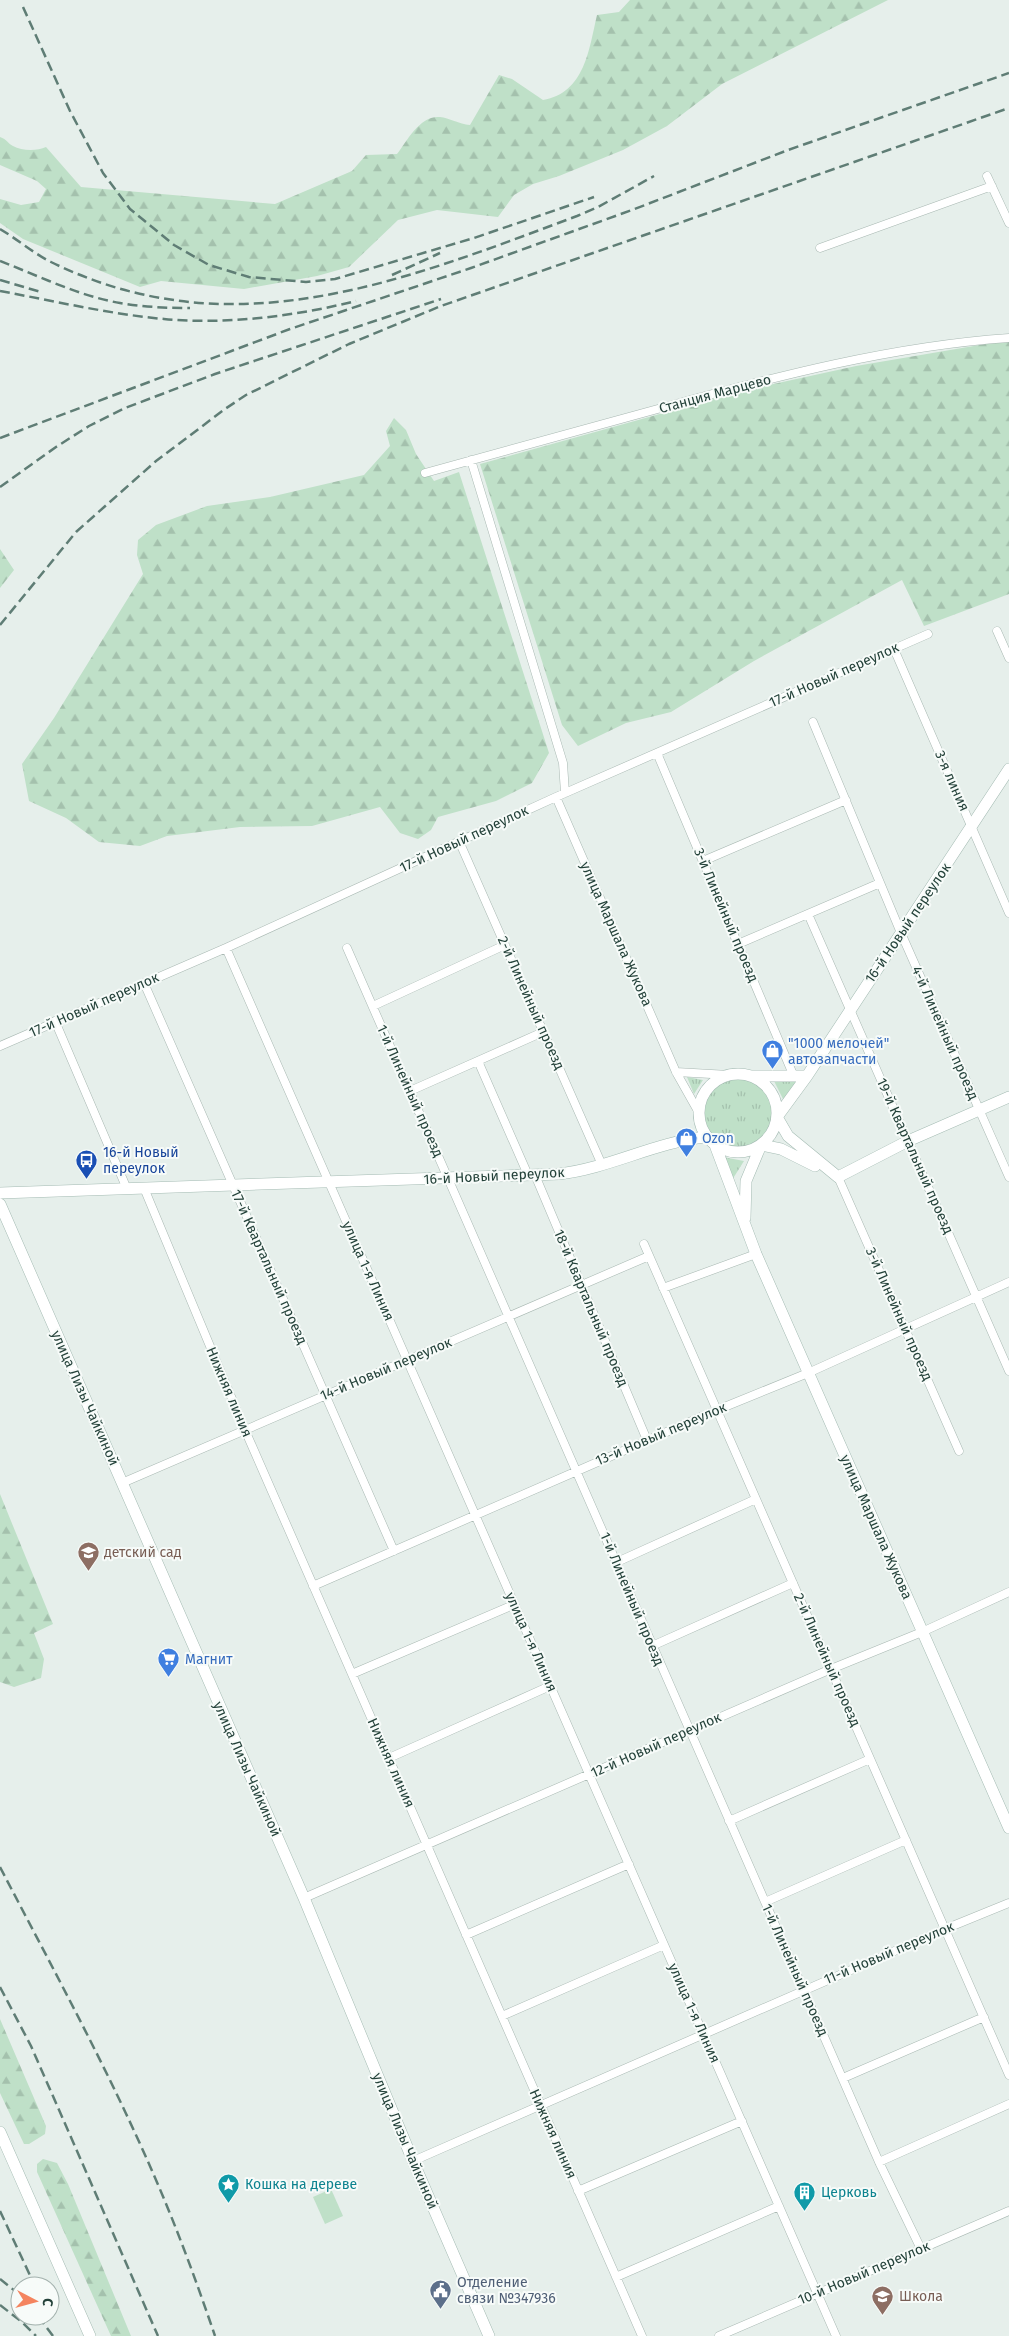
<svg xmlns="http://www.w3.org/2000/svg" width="1009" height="2336" font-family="'Fira Sans',sans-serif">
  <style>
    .grass { fill: url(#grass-tufts) }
    .forest { fill: url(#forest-firs) }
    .green { fill: #bfe0c8 }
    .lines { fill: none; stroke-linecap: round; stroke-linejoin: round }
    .street-casing { stroke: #a8b8b2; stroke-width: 9 }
    .secondary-casing { stroke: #a4bbb3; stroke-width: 12 }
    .street { stroke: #fff; stroke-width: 8 }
    .secondary { stroke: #fff; stroke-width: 11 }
    .rail { stroke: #5f7d75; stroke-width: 2.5; stroke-dasharray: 10 5; stroke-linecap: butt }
    .labels { text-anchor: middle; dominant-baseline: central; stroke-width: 4; stroke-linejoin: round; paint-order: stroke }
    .street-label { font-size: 14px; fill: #24423a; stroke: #f7fbf9 }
    .shop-label { font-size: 14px; fill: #366cbe; stroke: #f7fbf9; text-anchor: start }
    .transit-label { font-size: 14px; fill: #164399; stroke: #f7fbf9; text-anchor: start }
    .education-label { font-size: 14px; fill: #785e54; stroke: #f7fbf9; text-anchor: start }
    .culture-label { font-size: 14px; fill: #0d838f; stroke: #f7fbf9; text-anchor: start }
    .service-label { font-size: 14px; fill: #4e5e75; stroke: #f7fbf9; text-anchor: start }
  </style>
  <defs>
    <pattern id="grass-tufts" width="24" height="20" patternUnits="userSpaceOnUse" patternTransform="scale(1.25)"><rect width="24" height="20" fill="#bfe0c8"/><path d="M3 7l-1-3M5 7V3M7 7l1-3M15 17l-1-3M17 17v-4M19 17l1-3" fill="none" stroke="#a4c1ad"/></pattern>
    <pattern id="forest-firs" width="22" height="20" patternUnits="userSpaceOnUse" patternTransform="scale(1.25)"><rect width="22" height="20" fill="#bfe0c8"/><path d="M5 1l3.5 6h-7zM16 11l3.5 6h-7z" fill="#a4c1ad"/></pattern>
  </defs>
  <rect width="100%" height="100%" fill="#e6efeb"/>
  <path class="grass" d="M687,1077L703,1080L694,1094Z
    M704 1113a34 34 0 1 1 68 0a34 34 0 1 1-68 0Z
    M774,1081H797L784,1101Z
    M723,1157L744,1161L732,1180Z"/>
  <path class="forest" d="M630,0H888L722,84L667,126L623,150L559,176L533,184L514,195L498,217L437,210L398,220L349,267L317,276L244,289L161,281L140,287L23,239L0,223V199L21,205L39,202L46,189L37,181L0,165V137C7,139 8,144 13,146C22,151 37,151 46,147L81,187L275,204L352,171L366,155L397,154C407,141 420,115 440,117C449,118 459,124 470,125L499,75L512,79L543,100C585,93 589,49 597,15L619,12Z
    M1009,340V594L924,626L902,580L754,661L671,712L626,723L578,746L562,725L480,464L746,390L856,366Z
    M394,418L406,430L416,454L434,481L459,472L549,753L532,783L496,801L438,817L431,830L418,839L400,833L380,807L312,826L240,827L167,836L140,846L99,842L66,818L29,801L22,764L54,718L143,574L137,555L138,540L156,525L207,506L270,497L364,475L390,446L386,431Z
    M0,549L14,570L0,588Z
    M0,1494L53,1624L34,1633L44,1659L41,1678L14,1687L0,1682Z
    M0,2019L46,2126L45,2134L29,2144H24L0,2093Z
    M43,2159L57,2163L68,2184L131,2336H111L37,2172V2164Z"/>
  <path class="green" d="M331,2189L343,2216L325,2224L313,2197Z"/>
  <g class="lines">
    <defs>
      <path id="street" d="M987,176L1009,223
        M820,248L992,186
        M471,460L563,763L565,793
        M425,473C505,451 585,429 665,407C777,376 893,346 1009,338
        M997,631L1009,658
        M894,649L1009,913
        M813,722L901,933L1009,1177
        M657,753L792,1072L788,1076
        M556,797L676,1072L698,1111
        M459,841L602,1165
        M703,861L846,800
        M808,914L1009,1371
        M738,944L880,883
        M226,948L836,2336
        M347,948L879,2162L921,2249
        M144,983L394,1551
        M373,1006L505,945
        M55,1021L127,1189
        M0,1046L226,948L556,797L928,634
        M478,1061L528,1175
        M676,1072L729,1075
        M410,1091L543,1032
        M535,1175L647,1440
        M838,1177L959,1451
        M144,1188L245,1430L642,2336
        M644,1244L1009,2075
        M663,1288L756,1254
        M122,1483L649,1256
        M617,1562L756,1499
        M313,1586L717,1410L808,1373L1009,1282
        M652,1646L793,1583
        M352,1674L513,1605
        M389,1758L550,1686
        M729,1821L870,1759
        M304,1898L831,1669L922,1632L1009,1592
        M765,1902L906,1840
        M466,1935L629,1864
        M502,2016L664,1945
        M843,2078L984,2017
        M413,2161L945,1929L1009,1903
        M879,2162L1009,2104
        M578,2191L742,2121
        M616,2277L779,2206
        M719,2336L1009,2211"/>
      <path id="secondary" d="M699 1113a39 39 0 1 1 78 0a39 39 0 1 1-78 0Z
        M751,1076H807
        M715,1145L756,1254L1009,1828
        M838,1177L788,1136L777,1117L807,1076L1009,769
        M838,1177L908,1141L1009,1097
        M0,1193L559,1174C610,1168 655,1142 706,1137
        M0,1204L304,1898L413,2161L489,2336
        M745,1218L746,1181L761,1145L781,1149L815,1166
        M0,2132L90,2336"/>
    </defs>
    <use href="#street" class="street-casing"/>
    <use href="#secondary" class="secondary-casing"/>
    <use href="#street" class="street"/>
    <use href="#secondary" class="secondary"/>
    <path class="rail" d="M23,7L70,111L103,173L130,209L174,245L209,265L249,277L306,282L335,279L474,238L594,197
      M0,229C17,239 33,253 51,262C232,351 403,281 577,216L598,207L654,176
      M0,261C39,276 79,296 120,303C143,307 166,308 190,308
      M392,275L440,253
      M0,280L41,292
      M0,291C54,301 109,314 164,319C226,325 296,316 356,301
      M0,438L290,329L471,268L632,210L788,150L1009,73
      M0,487L56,447L89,426L125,408L215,374L441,299
      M0,625L76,532L156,461L225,409L246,395L349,344L441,306L1009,108
      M0,1867C54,1971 110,2073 156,2180C178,2231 197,2283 215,2336
      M0,1987L31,2046L158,2336
      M0,2211L35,2286
      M0,2279L20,2295
      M0,2305L22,2322L36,2336
      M38,2316L53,2336"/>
  </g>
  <defs>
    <symbol id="shop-pin" viewBox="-11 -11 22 30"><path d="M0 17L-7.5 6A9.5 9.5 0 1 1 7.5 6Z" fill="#3f7fe0" stroke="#f7fbf9"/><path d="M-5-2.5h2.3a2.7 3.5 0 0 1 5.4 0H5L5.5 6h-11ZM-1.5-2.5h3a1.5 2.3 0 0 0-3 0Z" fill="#fff"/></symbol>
    <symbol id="bus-pin" viewBox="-11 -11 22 30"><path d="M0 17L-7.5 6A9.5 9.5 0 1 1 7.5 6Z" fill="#1a4fb4" stroke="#f7fbf9"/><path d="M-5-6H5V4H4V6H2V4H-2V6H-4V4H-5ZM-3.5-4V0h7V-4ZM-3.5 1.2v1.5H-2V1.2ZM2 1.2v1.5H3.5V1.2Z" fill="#fff"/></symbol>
    <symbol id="school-pin" viewBox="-11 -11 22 30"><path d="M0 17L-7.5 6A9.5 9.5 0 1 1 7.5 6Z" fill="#8d6e63" stroke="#f7fbf9"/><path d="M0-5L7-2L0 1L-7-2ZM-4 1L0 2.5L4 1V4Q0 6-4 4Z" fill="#fff"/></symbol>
    <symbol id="supermarket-pin" viewBox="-11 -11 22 30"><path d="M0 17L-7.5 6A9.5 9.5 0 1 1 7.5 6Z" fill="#3f7fe0" stroke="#f7fbf9"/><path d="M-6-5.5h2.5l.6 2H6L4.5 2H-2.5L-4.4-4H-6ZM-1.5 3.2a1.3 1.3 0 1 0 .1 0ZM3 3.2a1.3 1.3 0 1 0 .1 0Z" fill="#fff"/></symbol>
    <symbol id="sight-pin" viewBox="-11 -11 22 30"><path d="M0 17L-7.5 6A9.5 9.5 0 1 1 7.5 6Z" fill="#0f9aa8" stroke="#f7fbf9"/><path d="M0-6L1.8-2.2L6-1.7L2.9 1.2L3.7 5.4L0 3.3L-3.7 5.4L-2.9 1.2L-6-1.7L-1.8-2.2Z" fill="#fff"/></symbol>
    <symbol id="building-pin" viewBox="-11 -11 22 30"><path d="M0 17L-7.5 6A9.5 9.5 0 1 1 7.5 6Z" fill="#0f9aa8" stroke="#f7fbf9"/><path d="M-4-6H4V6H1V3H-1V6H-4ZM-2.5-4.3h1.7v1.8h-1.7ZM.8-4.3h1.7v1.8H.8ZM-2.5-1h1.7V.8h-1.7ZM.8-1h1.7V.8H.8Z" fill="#fff"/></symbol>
    <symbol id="civic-pin" viewBox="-11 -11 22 30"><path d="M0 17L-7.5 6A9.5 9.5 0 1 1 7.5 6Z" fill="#5c6f8a" stroke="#f7fbf9"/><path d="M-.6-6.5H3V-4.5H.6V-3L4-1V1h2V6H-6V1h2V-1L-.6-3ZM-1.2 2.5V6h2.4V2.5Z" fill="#fff"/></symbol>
  </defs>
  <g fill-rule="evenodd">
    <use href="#shop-pin" x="760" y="1038" width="25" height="34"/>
    <use href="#shop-pin" x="674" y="1126" width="25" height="34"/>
    <use href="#bus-pin" x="74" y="1148" width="25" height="34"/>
    <use href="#school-pin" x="76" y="1540" width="25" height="34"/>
    <use href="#supermarket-pin" x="156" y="1646" width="25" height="34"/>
    <use href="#sight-pin" x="216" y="2172" width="25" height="34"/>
    <use href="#building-pin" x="792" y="2180" width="25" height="34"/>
    <use href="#civic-pin" x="428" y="2278" width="25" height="34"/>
    <use href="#school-pin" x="870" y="2284" width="25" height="34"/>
  </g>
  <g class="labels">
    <g class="street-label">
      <text transform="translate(715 394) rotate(-15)">Станция Марцево</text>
      <text transform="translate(834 675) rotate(-24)">17-й Новый переулок</text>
      <text transform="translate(952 781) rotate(66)">3-я линия</text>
      <text transform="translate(464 839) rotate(-25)">17-й Новый переулок</text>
      <text transform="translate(726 915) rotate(67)">3-й Линейный проезд</text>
      <text transform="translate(908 923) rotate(-56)">16-й Новый переулок</text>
      <text transform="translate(616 934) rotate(66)">улица Маршала Жукова</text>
      <text transform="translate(531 1003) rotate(66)">2-й Линейный проезд</text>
      <text transform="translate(94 1005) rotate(-24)">17-й Новый переулок</text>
      <text transform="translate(945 1033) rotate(66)">4-й Линейный проезд</text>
      <text transform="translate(410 1091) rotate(66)">1-й Линейный проезд</text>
      <text transform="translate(915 1156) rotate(66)">19-й Квартальный проезд</text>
      <text transform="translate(494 1176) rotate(-3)">16-й Новый переулок</text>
      <text transform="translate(269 1267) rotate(66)">17-й Квартальный проезд</text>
      <text transform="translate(368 1271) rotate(66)">улица 1-я Линия</text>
      <text transform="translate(591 1308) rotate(67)">18-й Квартальный проезд</text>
      <text transform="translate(899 1314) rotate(66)">3-й Линейный проезд</text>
      <text transform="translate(386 1369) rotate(-23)">14-й Новый переулок</text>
      <text transform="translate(229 1392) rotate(67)">Нижняя линия</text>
      <text transform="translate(85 1398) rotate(66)">улица Лизы Чайкиной</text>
      <text transform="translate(661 1434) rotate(-23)">13-й Новый переулок</text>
      <text transform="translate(876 1527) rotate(66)">улица Маршала Жукова</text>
      <text transform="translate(632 1599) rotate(67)">1-й Линейный проезд</text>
      <text transform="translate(531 1642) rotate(66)">улица 1-я Линия</text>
      <text transform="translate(827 1660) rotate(66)">2-й Линейный проезд</text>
      <text transform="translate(656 1745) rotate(-24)">12-й Новый переулок</text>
      <text transform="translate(391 1763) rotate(66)">Нижняя линия</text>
      <text transform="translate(247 1769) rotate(66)">улица Лизы Чайкиной</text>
      <text transform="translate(889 1953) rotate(-23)">11-й Новый переулок</text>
      <text transform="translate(795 1970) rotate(66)">1-й Линейный проезд</text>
      <text transform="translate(694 2013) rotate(66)">улица 1-я Линия</text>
      <text transform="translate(553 2134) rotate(66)">Нижняя линия</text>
      <text transform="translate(405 2141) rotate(67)">улица Лизы Чайкиной</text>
      <text transform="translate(864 2273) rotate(-23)">10-й Новый переулок</text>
    </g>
    <g class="shop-label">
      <text x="788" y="1043">"1000 мелочей"<tspan x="788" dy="16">автозапчасти</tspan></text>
      <text x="702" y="1138">Ozon</text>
      <text x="185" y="1659">Магнит</text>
    </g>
    <g class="transit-label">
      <text x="103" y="1152">16-й Новый<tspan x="103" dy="16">переулок</tspan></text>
    </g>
    <g class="education-label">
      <text x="104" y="1552">детский сад</text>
      <text x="899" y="2296">Школа</text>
    </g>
    <g class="culture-label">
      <text x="245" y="2184">Кошка на дереве</text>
      <text x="821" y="2192">Церковь</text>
    </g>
    <g class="service-label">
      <text x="457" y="2282">Отделение<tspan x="457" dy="16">связи №347936</tspan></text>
    </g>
  </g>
  <g transform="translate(35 2301) rotate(96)"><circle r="24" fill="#f7fbf9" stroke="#a3b1ad"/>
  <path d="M0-4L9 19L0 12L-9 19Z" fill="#f4845f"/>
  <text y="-8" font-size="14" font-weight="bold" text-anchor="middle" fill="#24423a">С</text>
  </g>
</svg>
